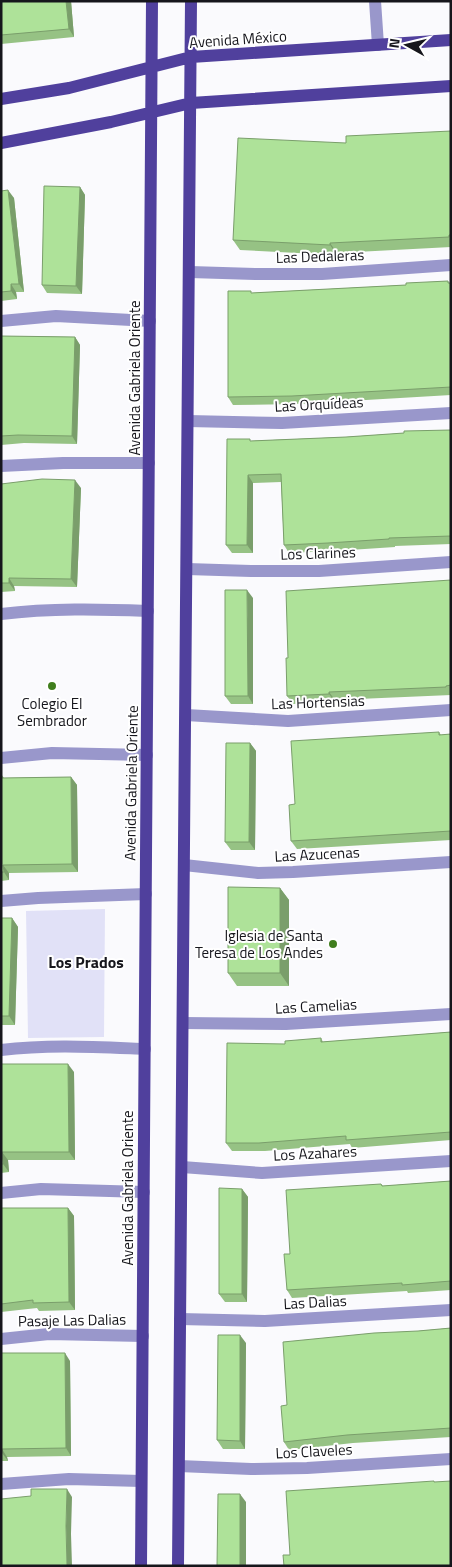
<svg xmlns="http://www.w3.org/2000/svg" width="452" height="1567" font-family="'Titillium Web',sans-serif">
  <style>
    .green { fill: #e1e1f7 }
    .lines { fill: none; stroke-linecap: round; stroke-linejoin: round }
    .minor { stroke: #9997cb; stroke-width: 12 }
    .major { stroke: #50409d; stroke-width: 12 }
    .wall { fill: #96c284 }
    .shaded-wall { fill: #7a9e6b }
    .building { fill: #aee299; stroke: #7a9e6b }
    .poi-dot { fill: #407e1d; stroke: #fff; stroke-width: 2 }
    .labels { text-anchor: middle; dominant-baseline: central; stroke-width: 4; stroke-linejoin: round; paint-order: stroke }
    .street-label { font-size: 15px; fill: #16161c; stroke: #fff }
    .poi-label { font-size: 15px; fill: #16161c; stroke: #fff }
    .neighbourhood-label { font-size: 16px; font-weight: bold; fill: #16161c; stroke: #fff }
  </style>
  <rect width="100%" height="100%" fill="#fafafd"/>
  <path class="green" d="M105,909L104,1037L28,1038L26,911Z"/>
  <g class="lines">
    <path class="minor" d="M375,1L378,45
      M190,272L255,274H322L451,265
      M1,321L56,316L150,321
      M188,421L282,423L451,413
      M1,466L63,463H149
      M187,569L251,571H319L451,562
      M1,614C51,608 99,609 148,611
      M186,715L288,721L451,710
      M1,758L52,753L147,755
      M184,865L258,873L293,872L451,862
      M1,901L38,898L146,894
      M183,1023L286,1024L451,1014
      M1,1050C49,1044 97,1047 145,1049
      M182,1167L262,1173L451,1161
      M1,1193L41,1189L144,1192
      M180,1319L265,1321L451,1310
      M1,1339L49,1334L143,1336
      M179,1466L251,1469L307,1468L451,1459
      M1,1484L69,1479L141,1481"/>
    <path class="major" d="M1,99L69,88L191,57L451,40
      M1,143L111,122L191,103L451,86
      M141,1566L152,1
      M178,1566L191,1"/>
  </g>
  <path class="wall" d="M1,1H71L74,37L1,44Z
    M451,131V247L337,253V255L240,250L233,240L346,143Z
    M80,187L85,195L82,294L47,293L42,285Z
    M1,191L14,198L24,292H16L17,299L1,301Z
    M448,281L449,283H451V395L298,404L233,405L228,397L252,293L406,285Z
    M1,336L75,337L80,345L77,444L24,443L1,445Z
    M451,430V544L395,546V547L334,551L289,553L284,545L281,482L253,483V553H232L226,545L251,441L346,437Z
    M1,484L81,488L77,587L14,586L15,591L1,592Z
    M451,580V695L335,700V702L293,704L287,696L288,658Z
    M253,598V704H231L225,696Z
    M439,732L441,735L451,734V840L297,849L291,841L295,804Z
    M250,743L256,751L255,850H231L225,842Z
    M1,774L4,778L71,777L77,785L78,872L9,873V880L1,881Z
    M280,888L289,900V986H237L228,973Z
    M1,918H12L18,927L15,1025H1Z
    M451,1032V1140L352,1148L350,1144L265,1151H232L226,1143L321,1038L323,1042Z
    M1,1064L74,1072L75,1160H8L9,1172L1,1173Z
    M451,1181V1290L408,1293L407,1291L292,1298L287,1290L290,1254L381,1184L383,1186Z
    M242,1189L248,1197L247,1302H225L219,1294Z
    M1,1208H68L74,1216L75,1310L39,1311L37,1308L1,1312Z
    M451,1328V1437L353,1443L289,1450L284,1442L287,1405L418,1331Z
    M246,1343L245,1449H223L217,1440Z
    M1,1353L70,1361L71,1456L7,1457L8,1461H1Z"/>
  <path class="shaded-wall" d="M66,1H71L74,37L69,29Z
    M80,187L85,195L82,294L76,286Z
    M8,190L14,198L24,292L19,284Z
    M330,243L337,253V255L330,245Z
    M11,284L16,292L17,299L11,291Z
    M75,337L80,345L77,444L72,436Z
    M248,475L253,483V553L247,545Z
    M75,480L81,488L77,587L71,579Z
    M9,578L14,586L15,591L9,583Z
    M247,590L253,598V704L248,696Z
    M329,692L335,700V702L329,694Z
    M250,743L256,751L255,850L249,842Z
    M71,777L77,785L78,872L72,864Z
    M3,865L9,873V880L4,872Z
    M280,888L289,900V986L280,973Z
    M12,918L18,927L15,1025L9,1016Z
    M68,1064L74,1072L75,1160L69,1152Z
    M2,1152L8,1160L9,1172L3,1164Z
    M242,1189L248,1197L247,1302L242,1294Z
    M68,1208L74,1216L75,1310L69,1302Z
    M240,1335L246,1343L245,1449L240,1441Z
    M65,1353L70,1361L71,1456L66,1448Z
    M2,1449L7,1457L8,1461L2,1453Z
    M67,1489L72,1497L71,1534L72,1566H67L66,1526Z
    M240,1494L246,1502V1566H240Z"/>
  <path class="building" d="M1,1H66L69,29L1,35Z
    M451,131V235H449V237L330,243V245L233,240L238,138L346,143V136Z
    M44,186L80,187L76,286L42,285Z
    M8,190L19,284H11V291L1,292V191Z
    M448,281V283H451V387L292,396L228,397V291H251V293L406,285V283Z
    M1,336L75,337L72,436L18,435L1,436Z
    M451,430V536L389,538V539L328,543L284,545L281,474L248,475L247,545H226L227,439H250V441L346,437L404,433V431Z
    M42,479L75,480L71,579L9,578V583H1V484Z
    M451,580V685L446,686V687L329,692V694L287,696L286,658H288L286,591Z
    M225,590H247L248,696H225Z
    M439,732V735L451,734V831L291,841L289,805L295,804L291,741Z
    M226,743H250L249,842H225Z
    M71,777L72,864L3,865L4,872H1V778Z
    M228,887L280,888V973H228Z
    M1,918H12L9,1016H1Z
    M451,1032V1132L346,1140V1136L259,1143H226L227,1043L285,1044V1041L321,1038V1042Z
    M1,1064H68L69,1152H2L3,1164H1Z
    M451,1181V1281L402,1285V1283L287,1290L284,1254H290L286,1190L381,1184L382,1186Z
    M219,1188L242,1189V1294H219Z
    M1,1208H68L69,1302L33,1303V1300L1,1304Z
    M451,1328V1428L347,1435L284,1442L281,1406L287,1405L283,1342L374,1333L418,1331Z
    M218,1335H240V1441L217,1440Z
    M1,1353H65L66,1448L2,1449V1453H1Z
    M434,1481V1482L451,1481V1566H284L283,1555H290L286,1491Z
    M31,1489H67L66,1526L67,1566H1V1499L31,1496Z
    M218,1494H240V1566H217Z"/>
  <g class="poi-dot">
    <circle cx="52" cy="686" r="5"/>
    <circle cx="333" cy="944" r="5"/>
  </g>
  <g class="labels">
    <g class="street-label">
      <text transform="translate(238 39) rotate(-4)">Avenida México</text>
      <text transform="translate(320 256) rotate(-2)">Las Dedaleras</text>
      <text transform="translate(134 378) rotate(-90)">Avenida Gabriela Oriente</text>
      <text transform="translate(319 404) rotate(-3)">Las Orquídeas</text>
      <text transform="translate(318 553) rotate(-2)">Los Clarines</text>
      <text transform="translate(318 702) rotate(-2)">Las Hortensias</text>
      <text transform="translate(131 783) rotate(-89)">Avenida Gabriela Oriente</text>
      <text transform="translate(317 854) rotate(-3)">Las Azucenas</text>
      <text transform="translate(316 1006) rotate(-3)">Las Camelias</text>
      <text transform="translate(315 1153) rotate(-3)">Los Azahares</text>
      <text transform="translate(127 1188) rotate(-90)">Avenida Gabriela Oriente</text>
      <text transform="translate(315 1302) rotate(-3)">Las Dalias</text>
      <text transform="translate(72 1320) rotate(-1)">Pasaje Las Dalias</text>
      <text transform="translate(314 1451) rotate(-3)">Los Claveles</text>
    </g>
    <g class="poi-label">
      <text x="52" y="703">Colegio El<tspan x="52" dy="17">Sembrador</tspan></text>
      <text x="323" y="935" text-anchor="end">Iglesia de Santa<tspan x="323" dy="17">Teresa de Los Andes</tspan></text>
    </g>
    <g class="neighbourhood-label">
      <text x="86" y="962">Los Prados</text>
    </g>
  </g>
  <rect width="452" height="1567" fill="none" stroke="#16161c" stroke-width="5"/>
  <g transform="translate(407 45) rotate(278)" stroke="#ffffff" stroke-width="4" paint-order="stroke">
  <path d="M0-4L9 19L0 12L-9 19Z" fill="#16161c"/>
  <text y="-8" font-size="14" font-weight="bold" text-anchor="middle" fill="#16161c">N</text>
  </g>
</svg>
